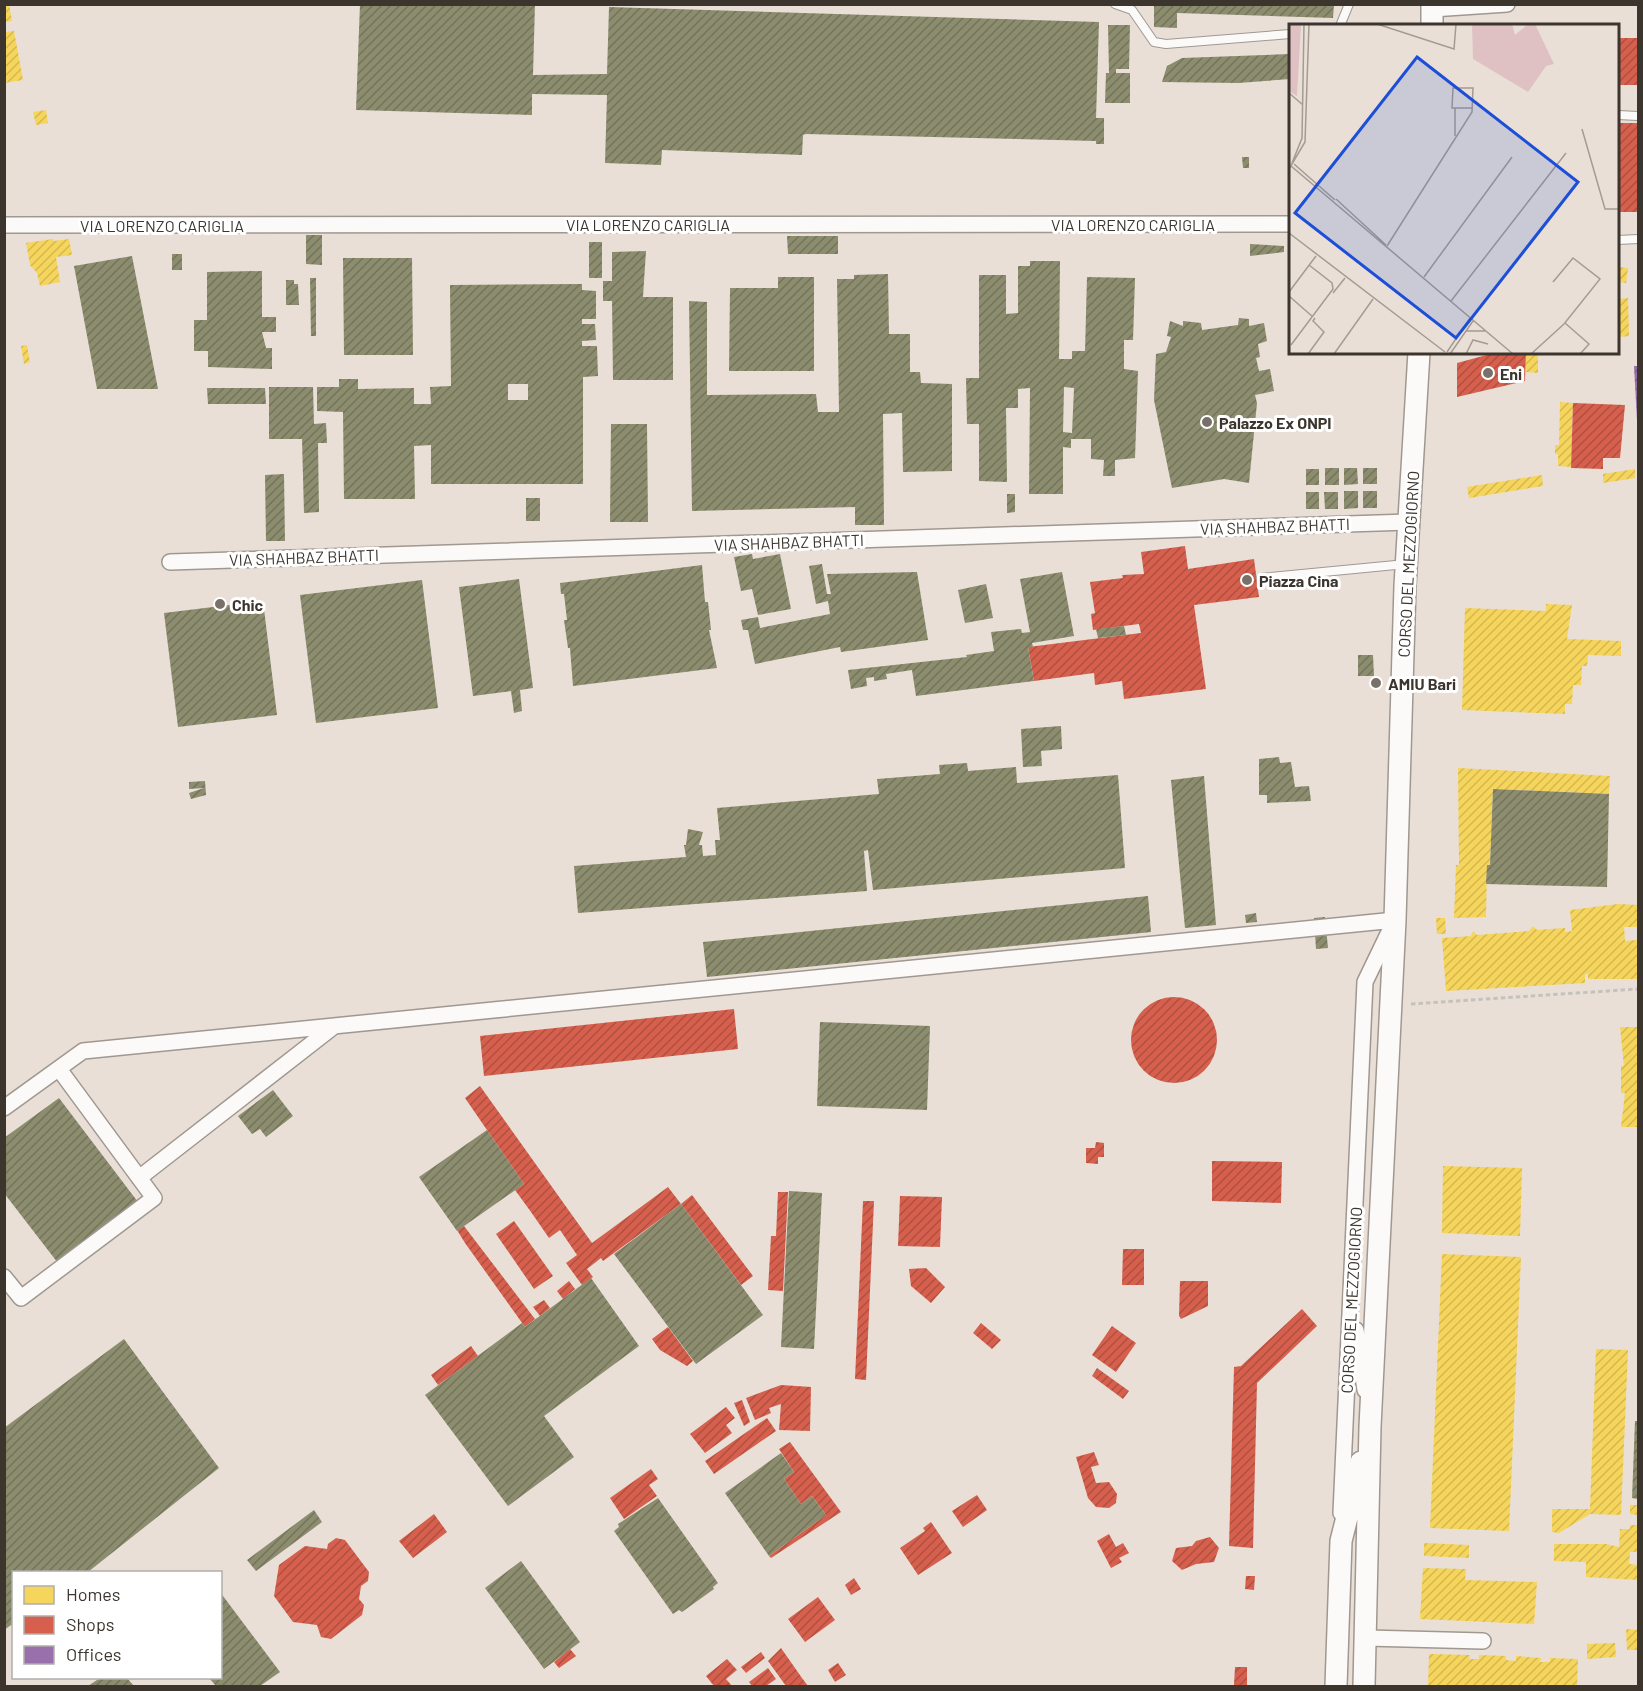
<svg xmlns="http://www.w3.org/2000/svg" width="1643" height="1691" font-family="Barlow,sans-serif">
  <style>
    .homes { fill: url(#homes-hatch) }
    .shops { fill: url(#shops-hatch) }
    .offices { fill: url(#offices-hatch) }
    .industry { fill: url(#industry-hatch); fill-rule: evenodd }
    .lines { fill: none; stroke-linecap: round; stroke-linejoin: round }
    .service-casing { stroke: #9f9891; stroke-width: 10 }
    .minor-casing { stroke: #9f9891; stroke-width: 18 }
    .secondary-casing { stroke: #9f9891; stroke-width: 24 }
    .path { stroke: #c5c2be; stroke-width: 3; stroke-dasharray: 4.5 3; stroke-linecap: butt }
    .service { stroke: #fcfaf9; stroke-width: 8 }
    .minor { stroke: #fcfaf9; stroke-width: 15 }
    .secondary { stroke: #fcfaf9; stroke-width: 21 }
    .poi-dot { fill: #797069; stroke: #fff; stroke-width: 2 }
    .labels { text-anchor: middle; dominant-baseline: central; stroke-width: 6; stroke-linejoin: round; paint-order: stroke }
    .street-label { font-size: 16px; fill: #3c352e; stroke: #fff }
    .poi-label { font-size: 16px; font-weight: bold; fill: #3c352e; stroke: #fff; text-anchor: start }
    .inset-road { fill: none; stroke: #a49b93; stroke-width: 1.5 }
    .view { fill: #1d4ed8; fill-opacity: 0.15; stroke: #1d4ed8; stroke-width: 3 }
    .inset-edge { fill: none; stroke: #3c352e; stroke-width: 3 }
  </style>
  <defs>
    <pattern id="homes-hatch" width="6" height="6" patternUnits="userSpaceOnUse" patternTransform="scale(1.5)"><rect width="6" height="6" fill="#f6d55c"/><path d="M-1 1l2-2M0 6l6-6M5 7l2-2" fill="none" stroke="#d4b750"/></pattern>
    <pattern id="shops-hatch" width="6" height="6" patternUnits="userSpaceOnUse" patternTransform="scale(1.5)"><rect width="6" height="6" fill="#d6604d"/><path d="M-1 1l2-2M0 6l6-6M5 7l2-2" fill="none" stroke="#af5040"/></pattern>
    <pattern id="offices-hatch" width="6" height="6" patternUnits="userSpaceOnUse" patternTransform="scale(1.5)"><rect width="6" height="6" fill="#9970ab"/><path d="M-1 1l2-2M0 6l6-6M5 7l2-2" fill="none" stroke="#7e5d8c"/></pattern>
    <pattern id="industry-hatch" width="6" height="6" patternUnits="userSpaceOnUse" patternTransform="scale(1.5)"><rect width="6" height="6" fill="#8c8c6e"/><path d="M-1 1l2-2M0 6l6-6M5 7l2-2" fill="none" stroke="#74735b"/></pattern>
  </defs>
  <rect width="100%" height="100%" fill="#e9dfd6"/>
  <path class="homes" d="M4,4H9L12,21L4,22Z
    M14,31L23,80L4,83V32Z
    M46,110L48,123L36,125L33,112Z
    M53,239L54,241L69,239L72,255L56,257L60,282L40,286L37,273L30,265L26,243Z
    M1618,267L1628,268L1626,283L1618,282Z
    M1628,298L1629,336L1620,337L1619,299Z
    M27,345L30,362L24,364L21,346Z
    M1526,352H1538V373L1526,372Z
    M1560,402L1573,403L1571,467L1558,466V454H1555V445H1559Z
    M1635,469V478L1603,483V474Z
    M1542,475L1543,486L1469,498L1467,487Z
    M1546,604L1572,605L1567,639L1621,641V656L1588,655L1587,666H1582L1581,685H1573L1572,704H1565V714L1462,710L1465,608L1546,611Z
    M1458,768L1610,776L1609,794L1493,789L1490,865H1487L1486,917L1454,918L1456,865H1459Z
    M1618,904L1638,905V927H1624L1625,941L1638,940V979H1588V974H1585V983L1446,991L1442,938L1471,936L1473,931L1477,935L1529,931L1533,926L1537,930L1565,928V932L1572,931L1570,910Z
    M1436,918H1445L1446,934H1437Z
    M1620,1027H1638V1127H1621L1625,1093H1621V1066H1624Z
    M1443,1166L1522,1168L1520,1236L1442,1233Z
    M1442,1254L1521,1257L1509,1531L1430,1528Z
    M1596,1349L1628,1350L1621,1515L1590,1514L1559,1533L1552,1532V1509H1590Z
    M1630,1505H1638V1515L1630,1514Z
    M1630,1525H1638V1552H1630L1629,1564L1638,1565V1580L1586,1577V1562L1554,1561V1544H1606L1619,1547L1620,1529H1630Z
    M1424,1543L1469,1545V1558L1424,1556Z
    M1423,1568L1466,1569L1465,1580L1537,1582L1534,1624L1420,1619Z
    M1626,1629L1638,1630V1650H1627Z
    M1615,1643L1616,1657L1587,1659V1644Z
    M1429,1654L1470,1655L1469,1659H1479V1655L1506,1656V1660L1516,1661V1656L1541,1658L1540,1662H1550V1658L1578,1659L1577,1686H1428Z"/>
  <path class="shops" d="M1618,38H1638V85H1618Z
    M1618,123H1638V212H1618Z
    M1498,352H1526L1525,381L1457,397V363Z
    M1573,403L1625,405L1620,458H1603V469L1571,468Z
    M1185,546L1188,569L1254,559L1259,597L1194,605L1206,689L1124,699L1122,681L1095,685L1094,673L1034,681L1028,647L1141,633L1139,624L1093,630L1091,614L1095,613L1090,582L1123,578L1122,575L1144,574L1141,552Z
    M1131 1040a43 43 0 1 1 86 0a43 43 0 1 1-86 0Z
    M734,1009L738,1049L484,1076L480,1036Z
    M480,1086L592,1243L668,1187L681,1204L603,1261L601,1258L587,1269L593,1277L582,1285L566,1263L577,1255L560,1230L549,1238L531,1212L515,1190L524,1184L465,1098Z
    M1096,1142L1104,1143V1157H1098V1164L1086,1163V1148H1095Z
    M1212,1161L1282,1162L1281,1203L1212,1201Z
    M778,1192H788L783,1291L768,1290L771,1236H776Z
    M692,1195L753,1276L741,1285L681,1204Z
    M900,1196L942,1197L940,1247L898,1246Z
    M863,1201H874L866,1380L855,1379Z
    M514,1221L553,1276L534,1289L496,1234Z
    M464,1226L535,1319L525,1327L465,1243L457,1230Z
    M1123,1249H1144V1285H1122Z
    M926,1268L945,1287L931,1303L911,1286L909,1269Z
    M569,1281L575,1289L563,1299L557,1291Z
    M1180,1281H1208V1306L1181,1319L1179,1316Z
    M544,1300L550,1308L540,1316L533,1307Z
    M1302,1309L1317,1326L1257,1383L1253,1548L1229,1546L1234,1367L1241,1366Z
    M981,1323L1001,1340L992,1349L973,1333Z
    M1112,1326L1136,1343L1116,1372L1092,1355Z
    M668,1327L693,1361L687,1366L660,1350L652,1339Z
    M471,1346L478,1356L438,1385L431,1375Z
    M1097,1368L1129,1391L1123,1399L1092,1376Z
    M781,1385L811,1387L810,1431L779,1430L781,1404L769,1408L771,1413L755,1420L746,1398Z
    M742,1400L750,1422L744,1426L734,1403Z
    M726,1407L735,1418L726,1425L732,1433L705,1453L690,1434Z
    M767,1418L776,1431L714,1474L705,1461Z
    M790,1442L841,1512L771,1558L769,1556L826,1515L812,1496L801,1504L784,1479L794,1472L779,1449Z
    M1094,1452L1099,1465L1091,1467L1096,1483L1109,1482L1117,1494L1116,1503L1109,1508L1096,1507L1088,1498L1076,1457Z
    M651,1469L658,1479L649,1485L657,1496L624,1519L610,1498Z
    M977,1495L987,1510L963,1527L952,1511Z
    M434,1514L447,1532L413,1558L399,1541Z
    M931,1522L952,1553L918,1575L900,1548L925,1531L923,1528Z
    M1109,1534L1116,1547L1123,1543L1129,1553L1119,1558L1122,1562L1111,1568L1097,1541Z
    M1210,1537L1219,1548L1214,1562L1196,1564L1182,1570L1172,1561L1176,1548L1192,1546L1196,1541Z
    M336,1538L345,1540L369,1572L368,1581L361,1586L359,1599L364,1605L362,1615L331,1639L321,1637L317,1625L293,1622L274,1596L279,1565L305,1546L327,1549L328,1544Z
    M1246,1576H1255L1254,1590L1245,1589Z
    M854,1578L861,1589L851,1595L845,1585Z
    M818,1597L835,1620L805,1642L788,1619Z
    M781,1648L802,1678L808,1686H786L768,1661Z
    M570,1649L576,1656L559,1668L554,1662Z
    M761,1652L765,1658L746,1673L741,1667Z
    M727,1659L737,1670L726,1679L732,1686H714L706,1676Z
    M838,1663L846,1675L835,1682L828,1670Z
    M1235,1667H1247V1685H1234Z
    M768,1668L776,1679L766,1686H752L749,1682Z"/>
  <path class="offices" d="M1634,366H1638V420H1637Z"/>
  <path class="industry" d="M360,4H535L533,75L607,74L609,7L1099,22L1096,118H1104V144H1096V141L806,134L803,135L802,155L662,150L661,165L605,163L607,95L532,94V115L356,110Z
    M1154,4H1334L1333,18L1177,13V28L1154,27Z
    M1108,25H1130L1129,69H1116V73H1130V103H1105L1106,73H1109Z
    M1290,54V79L1238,83L1162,82L1167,66L1182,58Z
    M1242,157H1249V168H1243Z
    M306,235H322V265L306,264Z
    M787,236H838V254H788Z
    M589,242H602V278H589Z
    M1250,244L1284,246V252L1250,256Z
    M646,251L643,297H673V380H613L612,301H603V281H612V252Z
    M172,254H182V270H172Z
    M132,256L158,389H97L74,266Z
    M343,258H412L413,355H344Z
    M1030,261H1060L1059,359H1072V351H1085L1087,277L1135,278L1133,340H1124V369L1138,371L1135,458L1115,460V476H1103L1104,460L1091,459V439H1071V448L1063,447V494H1029L1030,388L1018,389V408H1006L1007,482L979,481V424H967L966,378H979V275H1006V314L1018,313V266H1030ZM1064,387L1074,388L1072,433L1063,432Z
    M262,271V317H276V332H262L266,348H272V369L208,367V351H194V320H207V272Z
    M888,274L889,334H910V372H920L921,383L952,384V471L903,472L902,413L883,414L884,525H855V507L692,511L689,301L707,302V395L816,394L818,412H839L837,279H854V275Z
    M778,277H814V371H729L730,288H778Z
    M310,278H316V336H311Z
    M286,280H294V284H298L299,305H286Z
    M582,284V290L596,291V319H582V324H595L596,340L582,341V346H597L598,376L583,377V484H431V445L414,446L415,499H344L343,412L317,411V387H339V379H358V389L414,388V404H431L430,387L451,386L450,285ZM508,384H528V400H508Z
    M1239,318L1249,319V326L1264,323L1267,341L1258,344L1260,357L1256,358L1259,371L1270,369L1274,391L1255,395L1257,403L1249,483L1224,479L1172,488L1154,400L1156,354L1166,352L1171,337L1167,336L1170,321L1183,326V321L1201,323L1202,330L1238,325Z
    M269,387H313L314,424L326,423L327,443H318L319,512L304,513L302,439H269Z
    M207,388H265L266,404H208Z
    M611,424H647L648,522H610Z
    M1325,468H1339V485H1325Z
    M1344,468H1357L1358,484L1344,485Z
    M1363,468H1377V484H1363Z
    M1306,469H1319V485H1306Z
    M284,474L285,541H266L265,475Z
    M1344,491H1358V508L1344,509Z
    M1363,491H1377V508H1363Z
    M1306,492H1319V509H1306Z
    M1324,492H1338V509H1325Z
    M1007,494H1015V512L1007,513Z
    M526,498H540V521H526Z
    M752,554L753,559L780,554L791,609L758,615L752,589L741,591L734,557Z
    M822,564L827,594H831L827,574L917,572L928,640L841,652L840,647L755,664L748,630H743L741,620L758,617L760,628L830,614L828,601L816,604L809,566Z
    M702,565L705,602H708L711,630H709L717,668L573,686L570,648H568L564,620H567L564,594H561L560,583Z
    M1062,572L1074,636L1032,643L1033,647H1028L1034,681L916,696L912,670L886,674L887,679L874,681V677L866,678L867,686L851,689L848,670L967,657L966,655L994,651L991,632L1021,629L1022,633L1030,632L1020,579Z
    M519,579L533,688L520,690L522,711L514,713L511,691L473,696L459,587Z
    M422,580L438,708L316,723L300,595Z
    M986,584L993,618L965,623L958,590Z
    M263,601L277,715L178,727L164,613Z
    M1124,626L1126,635L1098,638L1096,629Z
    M1358,655H1373L1374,676H1358Z
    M1061,726L1062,749L1041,751L1042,766L1023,767L1021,729Z
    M1279,757L1280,763L1291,762L1295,787L1309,786L1311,801L1267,803V795H1259V759Z
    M967,763L968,771L1016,767L1017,783L1118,775L1125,868L873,890L868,850L864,851L867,891L578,913L574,866L686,857L684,845H686L688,829L703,832L699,845H702L703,856L716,855L715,840H720L717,808L879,794L877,779L940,774L939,765Z
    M1204,776L1216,925L1185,928L1171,780Z
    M205,781L206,795L191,799L189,793L204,788L189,789V782Z
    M1493,789L1609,794L1607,887L1486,884L1487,865H1490Z
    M1148,896L1151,932L707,977L703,942Z
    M1256,913L1257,922L1246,923L1245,915Z
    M1325,917L1328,948L1316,949L1314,918Z
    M820,1022L930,1026L927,1110L817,1106Z
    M273,1090L293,1116L266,1137L260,1129L252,1134L238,1116Z
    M59,1098L141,1206L61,1267L4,1193V1138Z
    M487,1130L524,1184L457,1231L419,1177Z
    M789,1191L822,1193L814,1349L781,1347Z
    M681,1204L763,1315L696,1364L614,1254Z
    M591,1278L639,1346L544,1416L574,1457L508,1506L425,1395L522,1323L525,1327Z
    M124,1339L219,1468L88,1572H14V1623L4,1630V1428Z
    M1635,1421H1638V1499L1632,1498Z
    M781,1453L794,1472L784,1479L801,1504L812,1496L826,1515L769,1556L725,1493Z
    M658,1498L718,1583L713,1587L714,1589L682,1612L679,1610L673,1614L614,1531L619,1527L618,1524Z
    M314,1510L322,1522L256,1571L247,1560Z
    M521,1561L580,1642L544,1669L485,1588Z
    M220,1592L280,1672L260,1686H216L209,1678H220Z
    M100,1678H127L134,1686H88Z"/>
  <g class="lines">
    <defs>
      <path id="service" d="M1115,4L1132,10L1154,42L1166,44L1290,34
        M1340,26L1349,4
        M1618,115L1638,116
        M1618,240L1638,239
        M1261,578L1406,564"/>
      <path id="minor" d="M1432,9L1507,4
        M4,225L1290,224
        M170,562L1409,522
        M4,1108L83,1051L1395,920
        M139,1178L333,1027
        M4,1277L21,1298L154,1198L59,1069
        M1356,1330L1365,1390
        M1341,1513L1365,982L1391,928
        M1367,1638L1483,1641"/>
      <path id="secondary" d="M1432,26V4
        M1336,1686L1341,1541L1361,1462
        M1364,1686L1370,1427L1395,920L1405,586L1419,352"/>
    </defs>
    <use href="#service" class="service-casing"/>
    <use href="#minor" class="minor-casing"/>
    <use href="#secondary" class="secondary-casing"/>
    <path class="path" d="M1411,1004L1638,989"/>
    <use href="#service" class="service"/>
    <use href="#minor" class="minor"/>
    <use href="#secondary" class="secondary"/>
  </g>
  <g class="poi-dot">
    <circle cx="1488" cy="373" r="6"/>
    <circle cx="1207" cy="422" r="6"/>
    <circle cx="1247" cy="580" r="6"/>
    <circle cx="220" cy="604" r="6"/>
    <circle cx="1376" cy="683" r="6"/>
  </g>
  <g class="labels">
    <g class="street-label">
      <text x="648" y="224">VIA LORENZO CARIGLIA</text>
      <text x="1133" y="224">VIA LORENZO CARIGLIA</text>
      <text x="162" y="225">VIA LORENZO CARIGLIA</text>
      <text transform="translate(1275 526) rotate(-2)">VIA SHAHBAZ BHATTI</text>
      <text transform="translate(789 542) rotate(-2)">VIA SHAHBAZ BHATTI</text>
      <text transform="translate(304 557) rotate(-2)">VIA SHAHBAZ BHATTI</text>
      <text transform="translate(1408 564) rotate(-87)">CORSO DEL MEZZOGIORNO</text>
      <text transform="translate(1351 1300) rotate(-87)">CORSO DEL MEZZOGIORNO</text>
    </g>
    <g class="poi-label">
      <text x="1500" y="373">Eni</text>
      <text x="1219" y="422">Palazzo Ex ONPI</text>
      <text x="1259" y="580">Piazza Cina</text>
      <text x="232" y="604">Chic</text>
      <text x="1388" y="683">AMIU Bari</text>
    </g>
  </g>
  <g transform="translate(1289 24)">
    <rect width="330" height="330" fill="#e9dfd6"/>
    <path d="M0,0H12L8,72L0,67ZM183,0H223L226,11L239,0H246L265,40L257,42L239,68L184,35Z" fill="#dfc0c3"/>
    <path class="inset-road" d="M88,0L165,25L167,0M0,69L14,81M293,105L316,185H330M166,112V84M3,139L13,114L15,0M5,140L46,176M2,142L224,330M0,145L16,118L20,0M47,175L97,221M0,209L156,328M98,222L183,88L184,64H164L163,84H183M135,253L223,133M0,268L27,232M44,269L56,254M0,272L24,293M162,277L277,129M276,299L300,320L291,330M177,307H196M2,321L44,265L43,259L20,241M158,328L181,294M19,330L35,308L24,297L26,294M45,330L84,275M161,330L184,297M177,330L184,316L199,320M242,330L275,300L311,255L284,234L264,258"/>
    <path class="view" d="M128,33L289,158L167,314L6,189Z"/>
    <rect width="330" height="330" class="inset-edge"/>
  </g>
  <rect width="1643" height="1691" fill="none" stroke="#3c352e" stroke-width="12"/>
  <rect x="12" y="1571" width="210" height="108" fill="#ffffff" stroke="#b1aeab" stroke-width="1.5"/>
  <rect x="24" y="1586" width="30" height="18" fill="#f6d55c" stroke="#b1aeab" stroke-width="1.5"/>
  <text x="66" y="1601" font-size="18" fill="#3c352e">Homes</text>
  <rect x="24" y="1616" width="30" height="18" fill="#d6604d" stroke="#b1aeab" stroke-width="1.5"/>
  <text x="66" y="1631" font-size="18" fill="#3c352e">Shops</text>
  <rect x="24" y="1646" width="30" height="18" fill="#9970ab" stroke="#b1aeab" stroke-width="1.5"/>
  <text x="66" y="1661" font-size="18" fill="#3c352e">Offices</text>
</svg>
